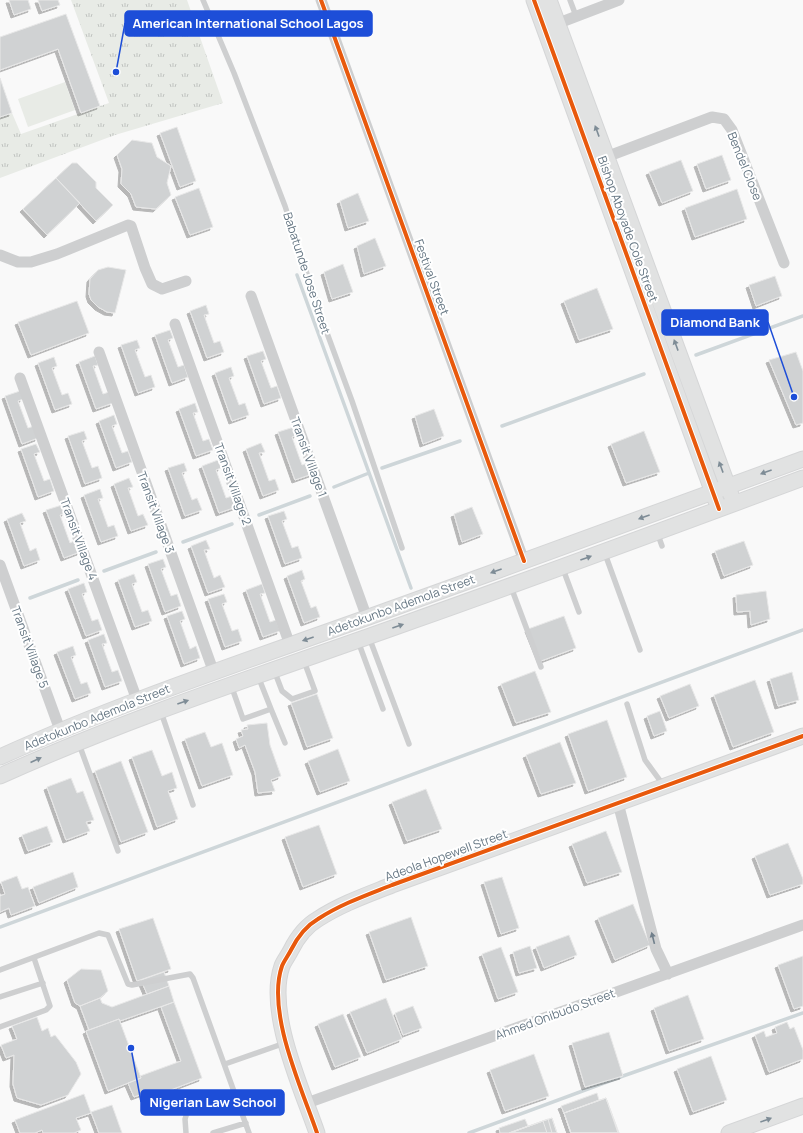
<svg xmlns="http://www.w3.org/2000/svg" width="803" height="1133" font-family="Manrope,sans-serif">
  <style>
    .grass { fill: url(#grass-tufts) }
    .pitch { fill: #e8ebe6 }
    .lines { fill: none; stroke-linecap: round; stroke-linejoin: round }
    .stream { stroke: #ced6d9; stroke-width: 3.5 }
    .building { fill: #d0d2d3; stroke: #e8e8e8; filter: url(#shadow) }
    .secondary-casing { stroke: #d5d6d7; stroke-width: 17 }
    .lane { stroke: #cecfd0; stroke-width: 5.5 }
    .street { stroke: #cecfd0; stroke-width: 11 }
    .secondary { stroke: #e1e2e2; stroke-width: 15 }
    .cycleway-casing { stroke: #fff; stroke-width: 6 }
    .cycleway { stroke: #e8590c; stroke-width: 4 }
    .oneway { fill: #7e8c96 }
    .oneway2 { fill: #707f8b }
    .labels { text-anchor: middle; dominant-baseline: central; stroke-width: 4; stroke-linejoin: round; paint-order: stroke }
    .street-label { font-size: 12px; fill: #657683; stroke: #fff }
    .leader { fill: none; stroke: #1d4ed8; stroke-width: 1.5 }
    .callout-dot { fill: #1d4ed8; stroke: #fff; stroke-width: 1.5 }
    .callout { fill: #1d4ed8; stroke: #1d4ed8; stroke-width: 1.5 }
    .callout-label { font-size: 13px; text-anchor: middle; font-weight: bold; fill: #fff }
  </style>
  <defs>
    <pattern id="grass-tufts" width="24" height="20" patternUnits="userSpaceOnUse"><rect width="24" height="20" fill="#e8ebe6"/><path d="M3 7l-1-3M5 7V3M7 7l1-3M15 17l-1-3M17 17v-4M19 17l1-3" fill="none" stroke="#c0c3c0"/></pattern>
    <filter id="shadow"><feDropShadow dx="-3" dy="3" stdDeviation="0" flood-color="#0004"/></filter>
  </defs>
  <rect width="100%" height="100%" fill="#f9f9f9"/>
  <path class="grass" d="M71,0H187L223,103L115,135L0,178V117L12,113L21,134L109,103Z"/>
  <path class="pitch" d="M65,82L75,110L28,127L18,99Z"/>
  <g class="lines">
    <path class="stream" d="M297,275L411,588
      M696,355L803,316
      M502,426L644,374
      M382,468L460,441
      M334,487L369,473
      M259,515L310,496
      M183,542L232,524
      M104,571L156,552
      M30,598L78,580
      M0,927L803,630
      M469,1133L623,1076L803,1013"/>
  </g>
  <path class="building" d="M9,0H28L31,9L14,15Z
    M38,0H58L60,5L42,11Z
    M66,14L100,106L81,113L58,49L0,70V37Z
    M0,78L12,113L0,117Z
    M177,127L196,181L180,187L160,133Z
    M132,140L152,143L157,157L171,166L167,183L171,195L156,209L136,207L131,194L121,184L122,169L117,155Z
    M722,155L731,180L706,189L697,164Z
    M681,160L693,191L662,203L649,172Z
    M72,163H77L96,182V188L113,205L96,221L56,178Z
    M56,178L80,203L47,235L23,209Z
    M199,188L213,227L190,235L175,197Z
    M737,189L747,219L695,237L685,208Z
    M358,193L369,221L348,228L340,201Z
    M375,238L386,266L364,274L357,246Z
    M343,264L353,292L332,299L324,272Z
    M108,267L126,270L115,313L107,312L98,307L91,300L89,294L90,279L98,270Z
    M775,276L782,296L756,306L749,285Z
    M597,288L613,329L579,340L564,301Z
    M77,301L89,333L31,355L18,322Z
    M206,305L209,314L204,315L214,343L220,341L224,352L207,358L190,311Z
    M170,330L173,338L168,340L178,367L184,365L188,377L172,383L155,335Z
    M137,340L140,348L135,350L145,377L151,375L155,387L138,393L121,345Z
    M263,351L266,359L261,361L271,388L277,386L281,398L264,404L247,356Z
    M796,352L803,371V423L796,425L769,360Z
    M95,356L98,365L93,366L103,394L109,392L113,403L96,409L79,362Z
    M54,357L57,366L52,368L62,395L68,393L72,404L55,410L38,363Z
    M231,367L234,376L229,378L239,405L245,403L249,415L232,421L215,373Z
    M20,391L23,399L18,401L28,428L34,426L38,438L22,444L5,396Z
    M195,403L198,412L193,413L203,441L209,439L213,450L196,456L179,409Z
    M434,409L444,436L423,444L415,416Z
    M114,415L117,424L112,426L122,453L128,451L132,462L116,468L99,421Z
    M294,427L297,435L292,437L302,465L308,463L312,474L295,480L278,432Z
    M84,431L87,439L82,441L92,468L98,466L102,478L85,484L68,436Z
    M644,431L660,472L626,483L611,444Z
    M261,443L265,452L259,453L269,481L275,479L279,490L263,496L246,449Z
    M36,444L40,452L34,454L44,481L50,479L54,491L38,497L21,449Z
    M218,460L221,468L216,470L226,498L232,496L236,507L219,513L202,466Z
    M184,463L187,471L182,473L192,500L197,498L202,510L185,516L168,468Z
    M129,478L133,487L128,488L138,516L143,514L148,525L131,531L114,484Z
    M100,489L103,498L98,499L108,527L114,525L118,536L101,542L84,495Z
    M62,505L65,513L60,515L70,543L76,540L80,552L64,558L46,510Z
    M472,507L483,534L462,542L454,514Z
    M284,511L287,519L282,521L292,548L298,546L302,558L285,564L268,516Z
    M22,513L26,521L20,523L30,551L36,548L40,560L24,566L7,519Z
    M206,540L210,549L204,550L214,578L220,575L225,587L208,593L191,546Z
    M744,541L753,565L724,576L715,551Z
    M163,559L166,567L161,569L171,596L177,594L181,606L165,612L148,564Z
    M302,570L305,579L301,581L311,608L316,606L320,617L304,623L287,576Z
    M134,574L137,582L132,584L142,612L148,610L152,621L135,627L118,580Z
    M84,583L87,592L82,594L92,621L98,619L102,630L86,636L68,589Z
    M262,584L265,593L260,594L270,622L276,620L280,631L263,637L246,590Z
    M766,591L770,619L751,625L750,611L737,612L736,595Z
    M224,594L227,602L222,604L232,631L238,629L242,641L225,647L208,599Z
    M182,611L185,619L180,621L190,649L196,646L200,658L184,664L167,616Z
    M564,616L576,648L541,661L528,629Z
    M104,634L107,643L102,644L112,672L118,670L122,681L105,687L88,640Z
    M73,646L76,655L71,657L81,684L87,682L91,693L75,699L57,652Z
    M535,671L551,712L516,723L501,684Z
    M792,672L799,700L778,706L770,679Z
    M755,680L774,732L733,747L714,695Z
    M690,684L699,706L669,718L660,696Z
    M317,694L333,738L307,747L291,703Z
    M660,711L667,731L654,736L647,716Z
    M607,720L627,777L588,791L568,734Z
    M267,723L270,745L281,776L271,780L275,791L258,793L255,772L245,745L239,748L236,739L243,736L241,730L248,729L247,725Z
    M205,732L211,747L222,743L233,775L202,786L185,739Z
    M560,742L576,783L541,794L526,755Z
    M338,749L350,781L320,792L308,761Z
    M152,750L162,776L172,772L177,788L168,791L178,819L157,827L132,757Z
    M121,761L148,832L121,842L95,771Z
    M71,778L77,793L83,791L94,820L86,822L90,831L66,840L47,787Z
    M426,789L442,829L407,841L392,802Z
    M319,825L337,874L303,887L285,837Z
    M47,826L53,842L28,851L22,835Z
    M606,831L622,872L587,883L572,844Z
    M788,843L803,879V884L770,895L755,856Z
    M73,872L78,887L39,903L33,887Z
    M17,876L22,889L28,887L35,906L11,915L9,908L0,912V896L5,894L1,882Z
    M502,877L519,928L501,934L484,882Z
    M633,904L650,945L615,960L598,918Z
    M411,917L428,966L386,980L369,932Z
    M153,918L171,969L137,981L119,929Z
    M569,935L577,955L544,968L536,947Z
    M530,946L537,968L519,973L513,952Z
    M501,947L518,992L498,999L482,954Z
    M803,956V1006L794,1009L778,965Z
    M81,969L101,970L108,991L100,998L80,1006L75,1003L67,980Z
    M164,972L169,986L147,994L141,980Z
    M169,986L174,1002L120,1021L119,1019L89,1030L80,1006L100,998L102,1003L112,1007Z
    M688,995L704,1039L669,1051L654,1008Z
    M386,998L402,1039L367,1053L350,1012Z
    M174,1002L202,1078L147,1099L145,1093L134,1097L128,1083L141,1078L140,1076L181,1061L161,1007Z
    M413,1006L422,1028L403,1035L395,1013Z
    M343,1014L361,1057L335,1067L318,1024Z
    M37,1017L42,1031L48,1028L51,1037L55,1035L76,1062L81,1074L68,1095L41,1105L17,1098L13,1084L14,1055L6,1058L1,1045L17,1039L12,1026Z
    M119,1019L141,1078L108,1091L86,1031Z
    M787,1022L790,1029L794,1027L803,1050V1059L769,1072L755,1035L764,1031L766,1037L777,1033L775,1027Z
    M609,1032L623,1076L585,1087L572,1043Z
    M534,1054L549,1096L505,1111L490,1070Z
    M711,1056L727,1100L693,1112L677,1069Z
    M597,1093L599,1100L564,1113L561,1106Z
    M84,1094L91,1113L76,1118L81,1130L74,1133H43L42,1130L35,1133H20L15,1120Z
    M606,1098L619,1133H571L564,1113Z
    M606,1098L618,1133H571L564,1113Z
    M606,1098L619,1133H571L564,1113Z
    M112,1105L122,1133H99L91,1112Z
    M552,1118L557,1133H509L543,1121Z
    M552,1118L557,1133H509L543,1121Z
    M525,1119L528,1126L509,1133H500L499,1128Z
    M548,1119L552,1133H510Z
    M543,1121L547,1133H510Z"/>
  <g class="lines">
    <defs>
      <path id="secondary" d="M534,0L716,501
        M549,0L731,495
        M0,757C119,703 243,662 366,618C512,566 657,512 803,459
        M0,776C135,715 276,670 415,620C545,574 674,526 803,478
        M317,1133C302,1089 266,1012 282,966C284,961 288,956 291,950C297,938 306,926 318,919C341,904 367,895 392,885L803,736
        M729,1133L803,1106"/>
    </defs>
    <use href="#secondary" class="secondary-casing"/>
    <path class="lane" d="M203,0L234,73L285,206L320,314L352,401L402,548
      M570,0L576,16
      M657,532L662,546
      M604,551L640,650
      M563,569L579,612
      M511,587L541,667
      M369,637L409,744
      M358,641L383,709
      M274,670L282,691L292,699L315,691L304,661
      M258,676L271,709
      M231,685L243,719L271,709L285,743
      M627,704L645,760L664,786
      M161,712L193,805
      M79,744L118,851
      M0,970L99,933L108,935L128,984L132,985L190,974L193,978L249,1133
      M0,997L43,983
      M0,1027L46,1010L50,1006L34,958
      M225,1064L285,1043
      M186,1133L185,1119L187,1113L235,1098
      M213,1133L246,1123"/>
    <path class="street" d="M321,0L524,561
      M551,26L619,0
      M606,157L712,117L724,119L732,130L784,263
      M0,255L18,262H31L57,254L128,225L131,226L145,268L152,284L162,289L186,281
      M251,296L367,618
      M175,324L290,645
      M99,352L214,673
      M20,378L137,700
      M0,565L60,730
      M618,803L656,949L668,974
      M307,1103L803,925"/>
    <use href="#secondary" class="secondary"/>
    <defs>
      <path id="cycleway" d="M321,0L524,561
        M534,0L719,509
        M317,1133C302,1089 266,1012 282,966C284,961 288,956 291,950C297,938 306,926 318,919C341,904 367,895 392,885L803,736"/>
    </defs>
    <use href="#cycleway" class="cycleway-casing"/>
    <use href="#cycleway" class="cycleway"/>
  </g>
  <defs><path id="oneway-solid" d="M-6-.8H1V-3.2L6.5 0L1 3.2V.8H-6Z"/></defs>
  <g class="oneway">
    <use href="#oneway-solid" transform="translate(597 131) rotate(-110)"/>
    <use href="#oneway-solid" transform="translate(676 345) rotate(-110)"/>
    <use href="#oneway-solid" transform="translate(721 467) rotate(-110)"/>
    <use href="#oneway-solid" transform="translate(766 472) rotate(160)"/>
    <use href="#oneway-solid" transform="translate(644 517) rotate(160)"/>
    <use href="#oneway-solid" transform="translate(586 558) rotate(-20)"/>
    <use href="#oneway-solid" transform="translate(496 571) rotate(160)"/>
    <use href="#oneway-solid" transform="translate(398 626) rotate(-19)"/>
    <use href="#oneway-solid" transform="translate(308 639) rotate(161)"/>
    <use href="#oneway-solid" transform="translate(183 702) rotate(-19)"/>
    <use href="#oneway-solid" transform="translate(36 760) rotate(-24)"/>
    <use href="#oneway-solid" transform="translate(766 1120) rotate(-20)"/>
  </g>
  <use class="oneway2" href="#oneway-solid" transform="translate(653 938) rotate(-104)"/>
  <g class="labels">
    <g class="street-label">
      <text transform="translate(745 166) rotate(68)">Bendel Close</text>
      <text transform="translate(628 229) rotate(70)">Bishop Aboyade Cole Street</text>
      <text transform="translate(307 273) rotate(72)">Babatunde Jose Street</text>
      <text transform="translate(432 277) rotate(70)">Festival Street</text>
      <text transform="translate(309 457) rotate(70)">Transit Village 1</text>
      <text transform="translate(233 484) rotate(70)">Transit Village 2</text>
      <text transform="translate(156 512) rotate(70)">Transit Village 3</text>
      <text transform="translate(79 539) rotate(70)">Transit Village 4</text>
      <text transform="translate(401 605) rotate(-20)">Adetokunbo Ademola Street</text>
      <text transform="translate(30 647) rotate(70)">Transit Village 5</text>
      <text transform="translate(97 717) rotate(-22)">Adetokunbo Ademola Street</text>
      <text transform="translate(446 855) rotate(-20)">Adeola Hopewell Street</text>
      <text transform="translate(555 1014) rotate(-20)">Ahmed Onibudo Street</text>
    </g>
  </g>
  <path class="leader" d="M116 72L125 23M794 397L768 322M131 1048L141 1102"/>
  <g class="callout-dot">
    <circle cx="116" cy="72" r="4"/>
    <circle cx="794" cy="397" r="4"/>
    <circle cx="131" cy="1048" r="4"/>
  </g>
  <g class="callout">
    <rect x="125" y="11" width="247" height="25" rx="4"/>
    <rect x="662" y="310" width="106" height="25" rx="4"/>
    <rect x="141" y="1090" width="143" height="25" rx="4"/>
  </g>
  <g class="callout-label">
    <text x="248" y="28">American International School Lagos</text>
    <text x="715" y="327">Diamond Bank</text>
    <text x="213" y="1107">Nigerian Law School</text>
  </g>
</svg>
